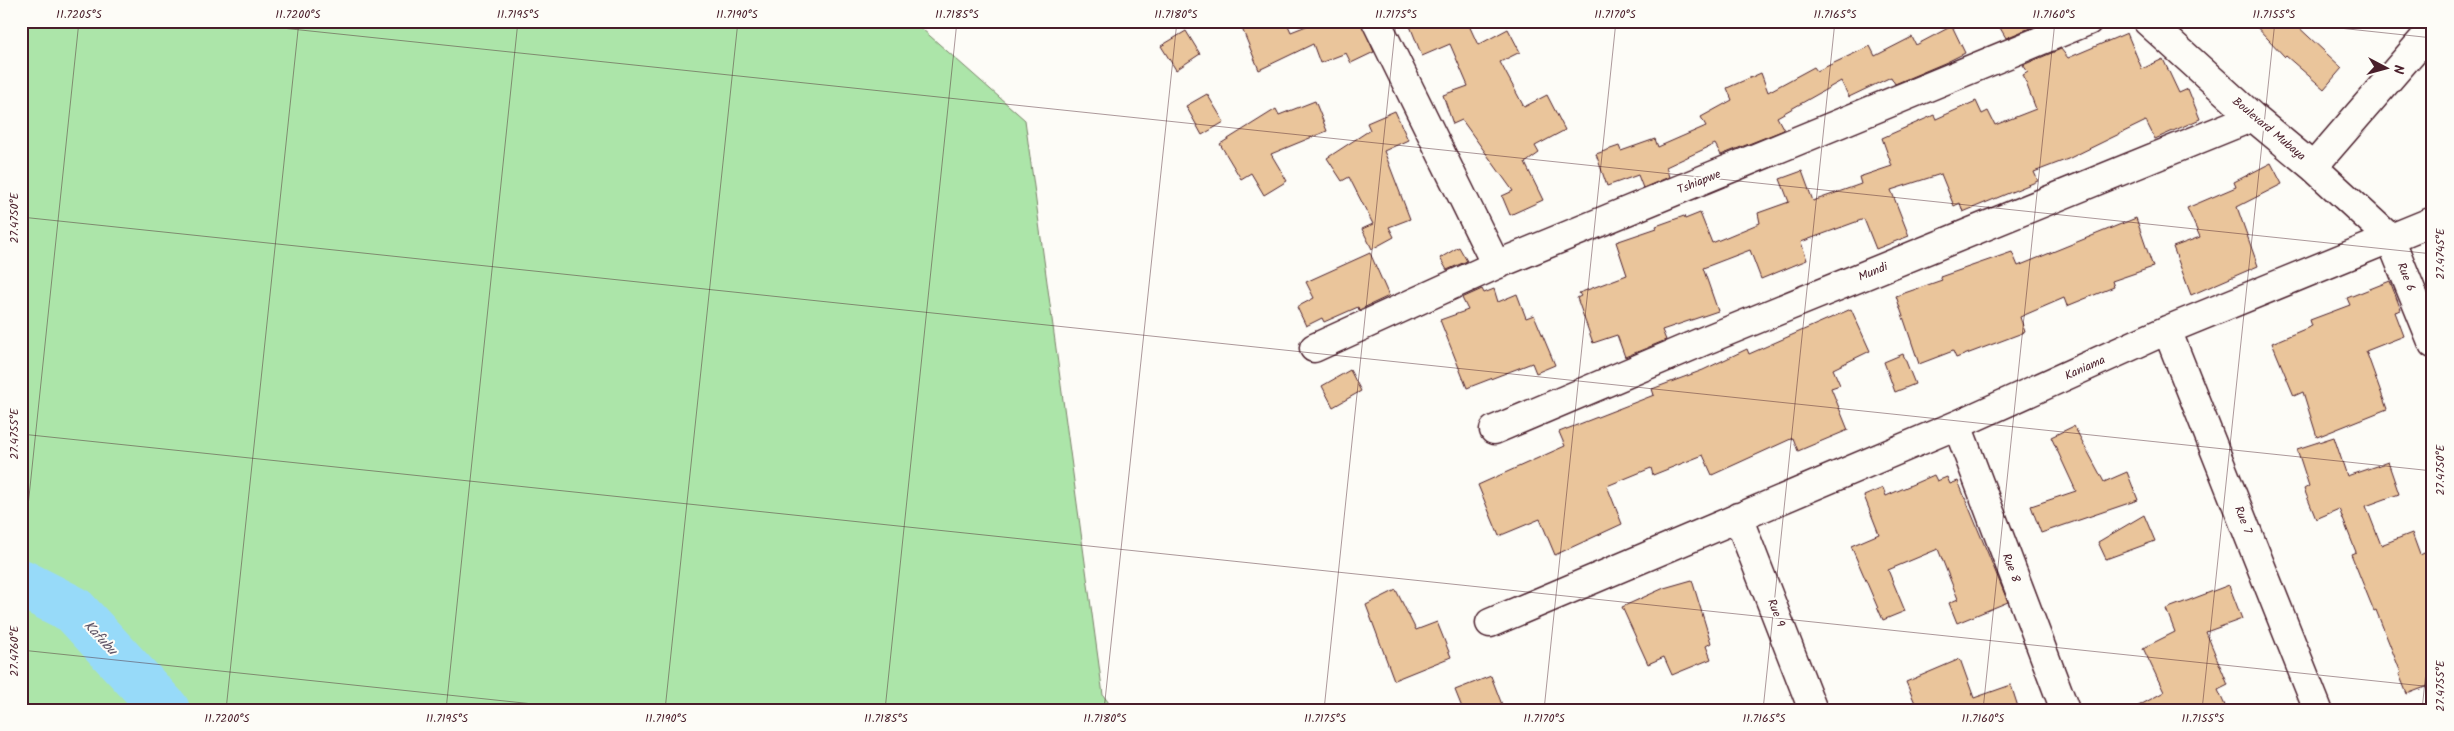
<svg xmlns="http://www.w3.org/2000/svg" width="2454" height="731" font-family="Kalam,sans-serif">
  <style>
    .green { fill: #ace5a9; stroke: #7b826a }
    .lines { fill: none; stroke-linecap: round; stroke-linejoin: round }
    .river { stroke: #97daf9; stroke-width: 48 }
    .building { fill: #eac59b; stroke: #4a1f2b }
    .street-casing { stroke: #4a1f2b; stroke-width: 31 }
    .street { stroke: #fdfcf7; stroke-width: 28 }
    .ticks { fill: none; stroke: #4a1f2b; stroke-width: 1; stroke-opacity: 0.45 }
    .labels { text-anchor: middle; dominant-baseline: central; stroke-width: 4; stroke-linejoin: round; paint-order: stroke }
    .street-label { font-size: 12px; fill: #4a1f2b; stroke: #fdfcf7 }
    .water-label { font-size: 14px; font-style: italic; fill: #615769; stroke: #fdfcf7 }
    .neatline { fill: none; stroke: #4a1f2b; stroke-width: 2 }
    .ticks-label { font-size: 12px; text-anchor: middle; fill: #4a1f2b }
  </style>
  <rect width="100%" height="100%" fill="#fdfcf7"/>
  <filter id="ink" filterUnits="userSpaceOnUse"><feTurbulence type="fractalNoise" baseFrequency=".02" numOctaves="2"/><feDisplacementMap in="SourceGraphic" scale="10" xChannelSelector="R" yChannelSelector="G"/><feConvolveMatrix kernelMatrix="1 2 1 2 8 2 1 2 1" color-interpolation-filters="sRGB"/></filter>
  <g filter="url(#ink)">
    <path class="green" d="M21,21H913L1025,120L1103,695L1114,710H21Z"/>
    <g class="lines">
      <path class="river" d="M21,583L74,610L166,710"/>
    </g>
    <path class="building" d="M1239,21H1286L1291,32L1319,21H1361L1374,52L1351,63L1346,53L1320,63L1313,44L1259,70Z
      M1408,21H1467L1478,45L1508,29L1520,52L1500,62L1524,107L1547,95L1565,130L1535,146L1539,153L1525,163L1543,200L1510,215L1502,196L1513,191L1462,120L1453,124L1443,95L1468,86L1450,44L1422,56Z
      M1996,21H2041L2042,23L2006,38Z
      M2251,21H2292L2342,68L2324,89L2286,56L2285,57Z
      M1952,26L1965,53L1947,62L1895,84L1891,77L1849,97L1841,81L1777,117L1784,130L1721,155L1715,144L1666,167L1669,177L1643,188L1638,175L1607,186L1596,154L1619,146L1621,151L1655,139L1658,147L1706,126L1701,117L1732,100L1727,88L1761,73L1768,92L1814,67L1817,71L1870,46L1875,56L1912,37L1916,45Z
      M1186,31L1200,54L1176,70L1161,46Z
      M2127,33L2142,69L2163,59L2179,93L2188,89L2200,119L2155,139L2146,121L2068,159L2034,172L2038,181L1963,212L1960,203L1954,206L1941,174L1891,190L1909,236L1876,249L1864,219L1801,242L1807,260L1761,279L1750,250L1703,268L1718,311L1662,330L1666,340L1625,357L1617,335L1593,343L1577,298L1581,296L1579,293L1627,275L1616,242L1657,228L1656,226L1684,216L1685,219L1700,213L1712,243L1760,223L1758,213L1789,202L1780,179L1802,171L1813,201L1861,184L1859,177L1892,166L1882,138L1934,115L1936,119L1976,101L1982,114L1988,111L1995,125L2036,109L2023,75L2028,72L2023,65L2061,49L2068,58Z
      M1207,94L1224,122L1202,135L1186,106Z
      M1315,101L1327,131L1271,154L1287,181L1264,195L1251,173L1241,179L1220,144L1276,109L1279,115Z
      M1395,111L1408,140L1384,151L1410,219L1389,227L1394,237L1372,249L1362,229L1373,224L1349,177L1342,181L1327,158L1370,130L1367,123Z
      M2271,163L2282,184L2237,207L2258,266L2191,295L2173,247L2200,237L2187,208L2236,187L2234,182Z
      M2136,218L2153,267L2112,281L2114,287L2067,306L2064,298L2020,317L2025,332L1956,358L1953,351L1919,364L1896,296L1942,280L1940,277L2012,252L2018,266Z
      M1459,247L1467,261L1447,270L1440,258Z
      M1370,253L1389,296L1359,310L1358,307L1324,322L1322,318L1306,326L1297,307L1314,298L1306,282Z
      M2390,281L2401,310L2395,312L2404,336L2366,351L2387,409L2317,437L2303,392L2294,396L2272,343L2312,326L2310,320L2350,305L2347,298Z
      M1482,289L1484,293L1494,289L1498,302L1517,294L1526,318L1534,315L1555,365L1536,373L1532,363L1467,388L1440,320L1468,310L1462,298Z
      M1851,309L1870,351L1833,369L1840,385L1831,388L1848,430L1798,451L1793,438L1712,475L1703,455L1653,475L1651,468L1607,486L1622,524L1555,555L1540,519L1499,536L1478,485L1565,446L1559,432L1654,395L1652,389L1703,370L1747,349L1749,354Z
      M1903,354L1915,384L1895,392L1884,362Z
      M1350,370L1361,391L1333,407L1322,386Z
      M2074,426L2104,482L2127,472L2138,500L2041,533L2031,506L2076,491L2051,437Z
      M2334,437L2347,476L2388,462L2399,494L2366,506L2381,545L2412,533L2420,555L2433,549V684L2407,694L2399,674L2401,673L2376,610L2374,611L2351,554L2356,552L2339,509L2316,519L2304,489L2309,486L2297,449Z
      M1934,475L1937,481L1947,477L1950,484L1958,481L2008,602L1957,623L1949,603L1958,599L1938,549L1888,570L1905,611L1883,620L1851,546L1879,534L1864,496L1883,488L1886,496Z
      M2144,515L2155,541L2106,559L2098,542Z
      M1692,580L1711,643L1706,646L1711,659L1672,675L1664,657L1648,664L1622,607L1664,588Z
      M2229,585L2242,619L2206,632L2228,685L2218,690L2227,710H2131L2164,692L2143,648L2175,632L2166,609Z
      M1396,590L1416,630L1437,622L1451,657L1394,680L1366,605Z
      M1960,659L1974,698L2011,685L2019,710H1918L1906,682Z
      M1491,676L1504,710H1463L1455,690Z"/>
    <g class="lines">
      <defs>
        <path id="street" d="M1376,21L1496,265
          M2147,21L2253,117L2313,167L2390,238L2433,344
          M2313,167L2433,28
          M2167,330L2318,710
          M1314,348L1496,265L2088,21
          M1957,425L2065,710
          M1494,430L1706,340L2253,117
          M1738,517L1813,710
          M1490,623L1957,425L2167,330L2433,221"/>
      </defs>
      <use href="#street" class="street-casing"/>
      <use href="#street" class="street"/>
    </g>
  </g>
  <path class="ticks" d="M215,21L2433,254M2273,21L2433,38M21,217L2433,471M21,434L2433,687M21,573L79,21M21,650L590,710M226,710L299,21M446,710L518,21M665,710L738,21M885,710L957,21M1104,710L1177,21M1324,710L1396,21M1544,710L1616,21M1763,710L1835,21M1983,710L2055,21M2202,710L2275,21M2422,710L2433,604"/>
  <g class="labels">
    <g class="street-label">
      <text transform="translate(2269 129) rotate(40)">Boulevard Mubaya</text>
      <text transform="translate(1699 182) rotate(-22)">Tshiapwe</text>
      <text transform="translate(1873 272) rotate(-22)">Mundi</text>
      <text transform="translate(2406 277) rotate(68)">Rue 6</text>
      <text transform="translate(2085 368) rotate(-24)">Kaniama</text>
      <text transform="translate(2243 520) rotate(68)">Rue 7</text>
      <text transform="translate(2011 568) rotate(69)">Rue 8</text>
      <text transform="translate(1776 613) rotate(69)">Rue 9</text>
    </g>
    <g class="water-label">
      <text transform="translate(100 638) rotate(47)">Kafubu</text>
    </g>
  </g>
  <rect width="2454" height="731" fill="none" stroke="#fdfcf7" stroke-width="55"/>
  <g transform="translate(2386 68) rotate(96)" stroke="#fdfcf7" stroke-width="4" paint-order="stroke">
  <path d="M0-4L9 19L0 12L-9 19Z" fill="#4a1f2b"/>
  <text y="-8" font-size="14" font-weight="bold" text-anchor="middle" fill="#4a1f2b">N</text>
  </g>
  <rect x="28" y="28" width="2398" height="676" class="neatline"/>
  <g class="ticks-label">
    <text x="79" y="18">11.7205°S</text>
    <text x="298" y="18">11.7200°S</text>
    <text x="518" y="18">11.7195°S</text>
    <text x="737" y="18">11.7190°S</text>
    <text x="957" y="18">11.7185°S</text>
    <text x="1176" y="18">11.7180°S</text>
    <text x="1396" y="18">11.7175°S</text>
    <text x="1615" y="18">11.7170°S</text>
    <text x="1835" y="18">11.7165°S</text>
    <text x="2054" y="18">11.7160°S</text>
    <text x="2274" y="18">11.7155°S</text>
    <text transform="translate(14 218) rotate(-90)" y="4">27.4750°E</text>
    <text transform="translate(2440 254) rotate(-90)" y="4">27.4745°E</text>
    <text transform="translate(14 434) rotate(-90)" y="4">27.4755°E</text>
    <text transform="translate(2440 470) rotate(-90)" y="4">27.4750°E</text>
    <text transform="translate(14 651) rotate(-90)" y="4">27.4760°E</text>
    <text transform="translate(2440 686) rotate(-90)" y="4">27.4755°E</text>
    <text x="227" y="722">11.7200°S</text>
    <text x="447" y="722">11.7195°S</text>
    <text x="666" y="722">11.7190°S</text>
    <text x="886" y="722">11.7185°S</text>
    <text x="1105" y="722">11.7180°S</text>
    <text x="1325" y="722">11.7175°S</text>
    <text x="1544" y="722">11.7170°S</text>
    <text x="1764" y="722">11.7165°S</text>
    <text x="1983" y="722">11.7160°S</text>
    <text x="2203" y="722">11.7155°S</text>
  </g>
</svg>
